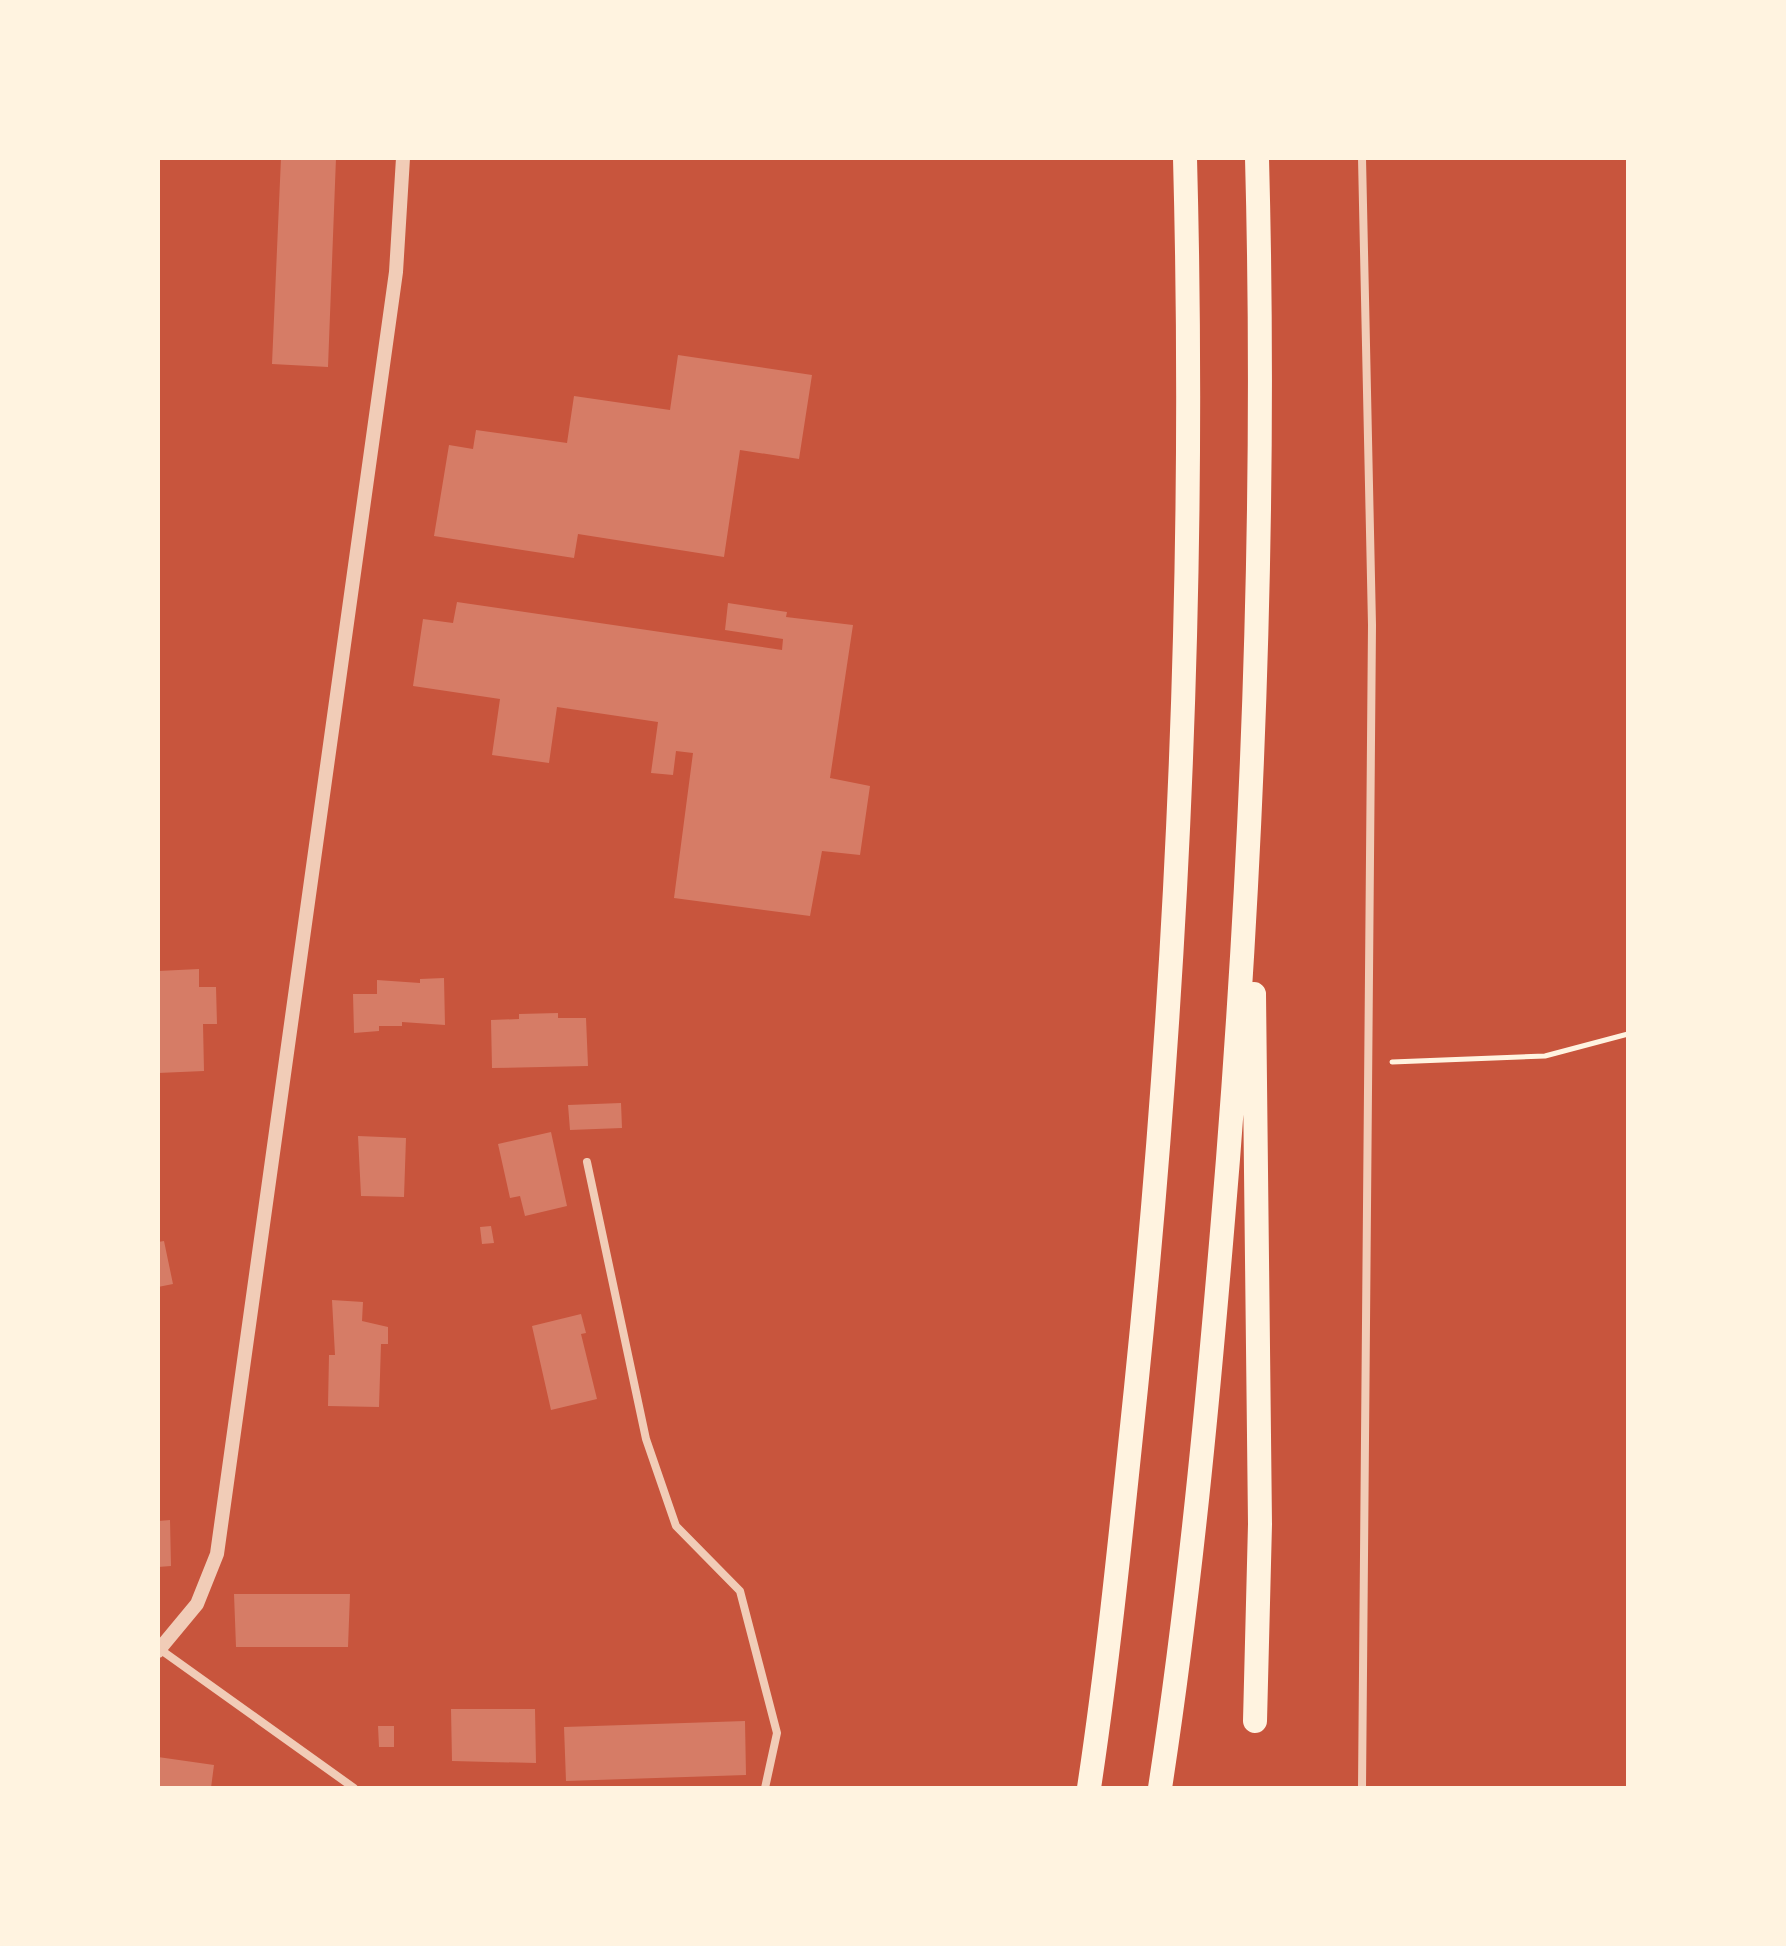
<svg xmlns="http://www.w3.org/2000/svg" width="1786" height="1946" font-family="'Fira Sans',sans-serif">
  <style>
    .building { fill: #d67c66 }
    .lines { fill: none; stroke-linecap: round; stroke-linejoin: round }
    .path { stroke: #fff3e0; stroke-width: 5 }
    .minor { stroke: #f1ccb7; stroke-width: 8 }
    .tertiary { stroke: #f1ccb7; stroke-width: 14 }
    .motorway { stroke: #fff3e0; stroke-width: 24 }
  </style>
  <rect width="100%" height="100%" fill="#c8553d"/>
  <path class="building" d="M281,158H336L328,367L272,364Z
    M678,355L812,375L799,459L740,450L724,557L578,534L574,558L434,536L449,445L473,449L476,430L567,443L574,396L670,410Z
    M457,602L782,650L783,639L725,630L728,603L787,612L786,617L853,625L830,778L870,786L860,855L822,851L810,916L674,898L693,753L676,751L673,775L651,773L658,722L557,707L549,763L492,755L500,699L413,686L423,619L453,623Z
    M199,969V987H216L217,1024H203L204,1071L158,1073V971Z
    M444,978L445,1025L402,1022V1026H379V1031L354,1033L353,994H377V980L420,983V979Z
    M558,1013V1018H586L588,1066L492,1068L491,1020L519,1019V1014Z
    M621,1103L622,1128L570,1130L568,1105Z
    M551,1132L567,1206L525,1216L520,1196L510,1198L498,1144Z
    M358,1136L406,1138L404,1197L361,1196Z
    M491,1226L494,1243L482,1244L480,1227Z
    M164,1241L173,1284L158,1287V1242Z
    M332,1300L363,1302L362,1321L388,1327V1344H381L379,1407L328,1406L329,1355H335Z
    M581,1314L586,1333L581,1334L597,1399L551,1410L532,1326Z
    M170,1520L171,1566L158,1567V1521Z
    M234,1594H350L348,1647H236Z
    M451,1709H535L536,1763L452,1761Z
    M745,1721L746,1775L566,1781L564,1727Z
    M378,1726H394V1747H379Z
    M158,1757L214,1765L211,1788H158Z"/>
  <g class="lines">
    <path class="path" d="M1392,1062L1545,1056L1628,1034"/>
    <path class="minor" d="M1362,158L1372,625L1362,1788
      M587,1162L646,1439L676,1526L740,1591L777,1733L765,1788
      M161,1650L354,1788"/>
    <path class="tertiary" d="M158,1651L197,1604L217,1554L396,272L403,158"/>
    <path class="motorway" d="M1254,994L1260,1524L1255,1721
      M1089,1788C1109,1655 1122,1522 1136,1388C1178,980 1196,568 1185,158
      M1160,1788C1192,1580 1211,1369 1228,1159C1254,827 1266,492 1257,158"/>
  </g>
  <rect width="1786" height="1946" fill="none" stroke="#fff3e0" stroke-width="320"/>
</svg>
